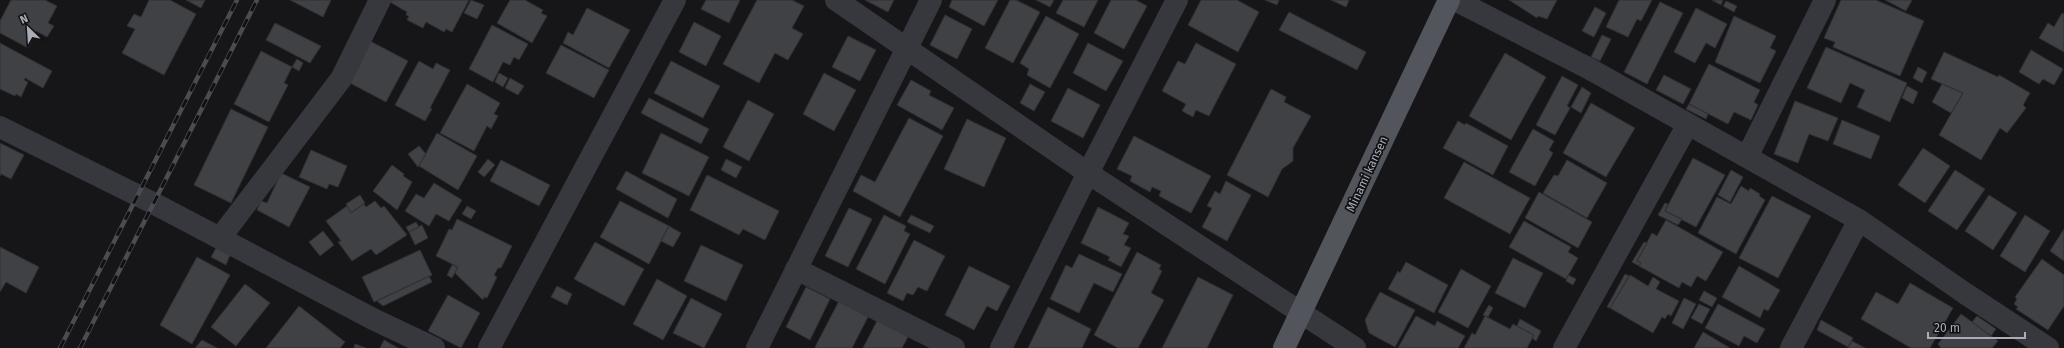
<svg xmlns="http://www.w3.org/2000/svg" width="2064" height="348" font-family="'Fira Sans',sans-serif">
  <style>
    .building { fill: #404145; stroke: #303034 }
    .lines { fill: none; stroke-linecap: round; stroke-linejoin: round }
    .minor { stroke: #37383d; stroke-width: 22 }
    .major { stroke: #53555c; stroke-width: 22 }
    .rail-casing { stroke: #4a4c52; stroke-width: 4.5 }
    .rail { stroke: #111113; stroke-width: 3; stroke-dasharray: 9; stroke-linecap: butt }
    .labels { text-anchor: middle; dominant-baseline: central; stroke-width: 3.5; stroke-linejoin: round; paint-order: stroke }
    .street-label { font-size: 12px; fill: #a8adb8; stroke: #111113 }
  </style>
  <rect width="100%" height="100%" fill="#161618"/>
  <path class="building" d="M11,0H45L57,6L48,23L54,26L47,37L36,31L28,48L0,33V21Z
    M149,0H170L196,14L164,75L122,53L135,29L127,26L134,14L141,17Z
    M186,0H205L201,8Z
    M290,0H331L323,17Z
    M391,0H469L452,32L446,29L444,32L426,22L423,28L407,20L409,16L406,15L407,12L390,2Z
    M471,0L484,5L477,19L464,13Z
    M510,0H525L543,10L541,13L547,16L532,43L497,23Z
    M706,0H740L729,23L701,9Z
    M757,0H792L804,6L792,28L803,34L788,60L775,53L759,83L723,64Z
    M865,0H894L888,12Z
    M952,0H998L984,26L949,7Z
    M1010,0H1016L1040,12L1013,63L985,48Z
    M1036,0H1054L1050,7Z
    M1063,0H1098L1084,27L1056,13Z
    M1111,0H1136L1147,6L1124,49L1094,33Z
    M1201,0H1237L1259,12L1238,52L1188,25Z
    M1265,0H1279L1277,5Z
    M1331,0H1349L1346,7Z
    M1509,0H1557L1547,19L1538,16L1537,18Z
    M1619,0H1652L1641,21L1637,19L1628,37L1606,27Z
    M1712,0H1723L1721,5Z
    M1841,0H1876L1924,21L1900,76L1833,47L1835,42L1824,38Z
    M1885,0H1912L1906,11Z
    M1726,1L1737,6L1734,12L1723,6Z
    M1660,2L1683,13L1647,84L1624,72Z
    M1595,7L1606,13L1594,37L1582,31Z
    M587,8L630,30L609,68L563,43L568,32L573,35Z
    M1696,8L1727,24L1715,48L1706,43L1695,63L1674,52Z
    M1289,12L1366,52L1357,70L1279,30Z
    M2062,13L2064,14V52L2039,38L2048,23L2054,27Z
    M945,15L972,29L957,59L930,45Z
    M1046,16L1079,34L1050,88L1027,75L1029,69L1020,63Z
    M1734,16L1776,36L1770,48L1776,51L1760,83L1715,62Z
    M694,22L721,36L706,66L679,52Z
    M275,23L321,46L310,63L266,40Z
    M492,25L528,44L519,60L514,57L510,65L503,62L493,82L469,69Z
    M1602,35L1611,39L1600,61L1591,57Z
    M848,36L876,50L860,81L832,67Z
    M370,41L408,61L386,102L348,82Z
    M0,43L52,71L43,88L25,78L24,80L28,82L21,97L16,94L15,96L0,89Z
    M1088,43L1123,61L1106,91L1073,73Z
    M1196,43L1236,64L1209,116L1196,110L1193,117L1182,111L1186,104L1162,91L1178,61L1185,64Z
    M561,45L609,70L594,98L546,73Z
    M1826,47L1907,83L1890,122L1857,107L1865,90L1850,83L1841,103L1807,88Z
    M2031,50L2063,69L2054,85L2043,79L2039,84L2019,72Z
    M261,51L292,67L284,83L288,85L269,122L234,104Z
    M1944,52L1998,77L1999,75L2030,93L2023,105L2026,108L2007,133L2000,128L1981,160L1939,135L1963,93L1931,79Z
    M1505,53L1546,77L1511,140L1469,116Z
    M297,59L303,63L299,71L292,67Z
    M419,61L433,69L436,63L450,70L430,108L432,109L425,121L395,105Z
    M671,61L720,86L703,118L654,93Z
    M1709,64L1760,90L1754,102L1758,105L1751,120L1734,112L1728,124L1689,104Z
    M1918,67L1927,72L1922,83L1913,78Z
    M499,73L508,78L503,87L495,82Z
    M824,73L856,90L834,131L803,114Z
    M1664,75L1691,89L1683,104L1656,90Z
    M1562,76L1578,85L1567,106L1570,108L1555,135L1536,125Z
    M510,78L524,86L518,95L505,88Z
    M911,80L931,91L929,95L954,108L942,130L897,105Z
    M467,84L500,103L494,114L498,116L491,129L487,126L474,151L440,133Z
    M1030,84L1045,92L1034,111L1020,103Z
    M1942,84L1963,93L1951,113L1932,102Z
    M1907,86L1918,92L1913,104L1902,98Z
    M1582,87L1591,93L1581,113L1571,107Z
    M1068,88L1100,105L1083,138L1051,121Z
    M1271,89L1286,97L1284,102L1311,116L1293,148V161L1282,169L1268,197L1227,175Z
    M649,98L709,129L701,144L641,113Z
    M748,100L774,114L749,161L723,147Z
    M1795,101L1838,118L1828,141L1809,134L1798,163L1774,154Z
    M1591,103L1635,128L1606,177L1563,153Z
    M1689,104L1708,114L1706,119L1686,109Z
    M231,109L268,127L231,203L194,185Z
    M909,118L943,136L900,217L853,191L861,175L875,182Z
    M967,119L1006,138L984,187L944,169Z
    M1842,120L1880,136L1871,159L1833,144Z
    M1458,121L1465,125L1466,123L1508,146L1493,175L1443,148Z
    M1533,129L1554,141L1549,150L1553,153L1535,186L1509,172Z
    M437,133L477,156L458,190L419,166Z
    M661,133L709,157L689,196L642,173Z
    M1134,136L1211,176L1191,213L1159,196L1161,191L1152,187L1150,192L1130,181L1132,176L1117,169Z
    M0,143L24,155L11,179L1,174L0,176Z
    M419,146L426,154L418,167L408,154Z
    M1923,148L1950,166L1925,203L1898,185Z
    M311,150L347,166L338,187L329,184L327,189L299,177Z
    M1693,158L1725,175L1696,227L1665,211Z
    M488,159L495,165L484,177L478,172Z
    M726,159L742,167L736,178L721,170Z
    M501,160L550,185L539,206L490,181Z
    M1567,160L1607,183L1587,218L1543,193L1554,175L1558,176Z
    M1464,162L1530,198L1510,234L1444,198Z
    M392,165L404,174L403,176L412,182L397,210L373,191Z
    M1731,170L1743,177L1730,202L1718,195Z
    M1955,170L1985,189L1957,230L1928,211Z
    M626,171L677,199L668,218L616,189Z
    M281,173L310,187L289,227L257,210L261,201L267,203Z
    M707,175L779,211L765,240L743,229L739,235L690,210Z
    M1226,181L1251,195L1227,241L1202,227L1212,208L1207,206L1215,191L1220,194Z
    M434,183L462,200L449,221L436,214L429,226L405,211L416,194L424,198Z
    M1741,186L1749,191L1750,188L1760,194L1759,196L1765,200L1736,254L1698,233L1717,197L1731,204Z
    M1539,192L1592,222L1578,248L1525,218Z
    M360,195L365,203L351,213L346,204Z
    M1989,195L2017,213L1993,250L1965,231Z
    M1772,196L1811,216L1778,278L1739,258Z
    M375,201L381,208L384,206L407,235L376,255L371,249L352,261L338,242L341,241L326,221L347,206L351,213L364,204L366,207Z
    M620,201L669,226L649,264L600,237Z
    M1665,203L1668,204L1665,211L1682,219L1678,225L1658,215Z
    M467,206L476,211L471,219L462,214Z
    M1098,207L1129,223L1123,234L1129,236L1124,245L1131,248L1121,267L1108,260L1110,257L1081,243Z
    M849,208L872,219L848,267L825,256Z
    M884,215L906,226L904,231L910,234L885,284L856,269Z
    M911,215L934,226L930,233L907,222Z
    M2025,215L2050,231L2025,272L2000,256Z
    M457,219L512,246L501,268H498L494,275L497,277L487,298L484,297L483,300L455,273L458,267L436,256L449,229L452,230Z
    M1666,220L1723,252L1706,281L1697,276L1691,287L1682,282L1679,288L1639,266L1641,263L1637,261L1652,233L1657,236Z
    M1524,221L1571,247L1568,252L1578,258L1566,279L1509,247Z
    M416,222L419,227L409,232L406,227Z
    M422,225L428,238L415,245L409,232Z
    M669,226L681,233L673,247L661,241Z
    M2064,229V261L2050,251Z
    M323,231L334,245L320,256L309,242Z
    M914,240L945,256L927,291L918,287L913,295L907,293L903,301L887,293Z
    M595,242L644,269L624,306L574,279Z
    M1644,242L1647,243L1637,261L1641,263L1639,266L1632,262Z
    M701,245L743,265L726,301L684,281Z
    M0,247L39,267L26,293L6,282L0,292Z
    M216,248L230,255L226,265L211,257Z
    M420,250L432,275L374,302L362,277Z
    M1137,252L1161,265L1159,269L1162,271L1151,293L1164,300L1138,348H1118L1094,335Z
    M1079,254L1122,274L1113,292L1094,283L1079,313L1050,299L1066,265L1072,268Z
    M197,257L230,275L192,344L160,325Z
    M1513,258L1543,273L1525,308L1495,293Z
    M2042,259L2064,275V306L2048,330L2016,309L2018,307L2014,304L2017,299L2015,297Z
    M1406,262L1448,285L1434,313L1388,289L1398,271L1400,273Z
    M452,265L458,267L452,278L447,275Z
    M969,266L1010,286L997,311L987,306L974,330L945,315Z
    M1739,266L1780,290L1768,311L1764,309L1760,318L1722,297Z
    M1461,269L1491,286L1468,328L1438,312Z
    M1625,274L1629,276L1610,308L1607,307Z
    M1568,275L1576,279L1573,285L1566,281Z
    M1630,275L1648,286L1653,277L1660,282L1656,289L1679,301L1671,316L1668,314L1665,319L1662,317L1653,333L1610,308Z
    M429,276L432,282L383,306L377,301Z
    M1198,277L1233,295L1207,348H1162Z
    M657,279L687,296L663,340L633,324Z
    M1910,283L1953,308L1930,348H1911L1861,319L1876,292L1898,304Z
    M245,284L270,303L236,346L211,327Z
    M557,286L572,294L567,305L551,297Z
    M806,287L830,299L810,340L786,327Z
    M1704,291L1717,298L1712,307L1699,300Z
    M1380,292L1415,310L1395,347L1369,333L1365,320Z
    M448,295L480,313L461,348L428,331Z
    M691,298L722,314L704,348L673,333Z
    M1684,298L1696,304L1683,329L1672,323Z
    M839,301L868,317L852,348H816L815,347Z
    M1699,304L1710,309L1702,324L1691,318Z
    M1718,304L1765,329L1757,343L1744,336L1739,346L1705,328Z
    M1489,305L1493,308L1488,317L1483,315Z
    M299,306L345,342L340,348H266Z
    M1048,307L1091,329L1082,348H1028Z
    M1961,314L1998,341L1992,348H1941L1938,344Z
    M1416,316L1435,326L1437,321L1465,336L1458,348H1398Z
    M1485,316L1510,329L1513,324L1534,335L1527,348H1464L1472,333L1475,335Z
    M1977,316L1996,329L1991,336L1972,322Z
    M878,319L909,335L902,348H863Z
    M1520,319L1541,331L1536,341L1532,338L1534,335L1517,326Z
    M1821,320L1853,338L1848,347L1817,330Z
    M1703,332L1730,348H1694Z
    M202,340L217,348H195Z
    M384,340L398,348H380Z
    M1852,341L1865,348H1848Z
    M355,344L366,348H354Z"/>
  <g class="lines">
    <path class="minor" d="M836,0L1088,173L1355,348
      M1455,0L1588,68L1859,220L1966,294L2048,348
      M0,127L153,203L373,319L434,348
      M1747,157L1825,0
      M220,238L341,79L380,0
      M796,269L954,348
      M489,348L675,0
      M757,348L931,0
      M1001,348L1088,173L1177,0
      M1564,348L1688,124
      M1791,348L1859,220"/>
    <path class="major" d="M1284,348L1449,0"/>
    <defs>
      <path id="rail" d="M60,348L237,0
        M80,348L257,0"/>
    </defs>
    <use href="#rail" class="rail-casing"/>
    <use href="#rail" class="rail"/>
  </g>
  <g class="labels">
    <g class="street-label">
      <text transform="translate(1367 174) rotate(-65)">Minami kansen</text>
    </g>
  </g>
  <g transform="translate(28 28) rotate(335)" stroke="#111113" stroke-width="3" paint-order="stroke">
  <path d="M0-3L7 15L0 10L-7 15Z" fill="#a8adb8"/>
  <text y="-6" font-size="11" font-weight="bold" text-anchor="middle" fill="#a8adb8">N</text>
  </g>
  <path d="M1928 332v6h97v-6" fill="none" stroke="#a8adb8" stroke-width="2"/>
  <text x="1934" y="332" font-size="12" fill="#a8adb8" stroke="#111113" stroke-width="3" paint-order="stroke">20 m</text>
</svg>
